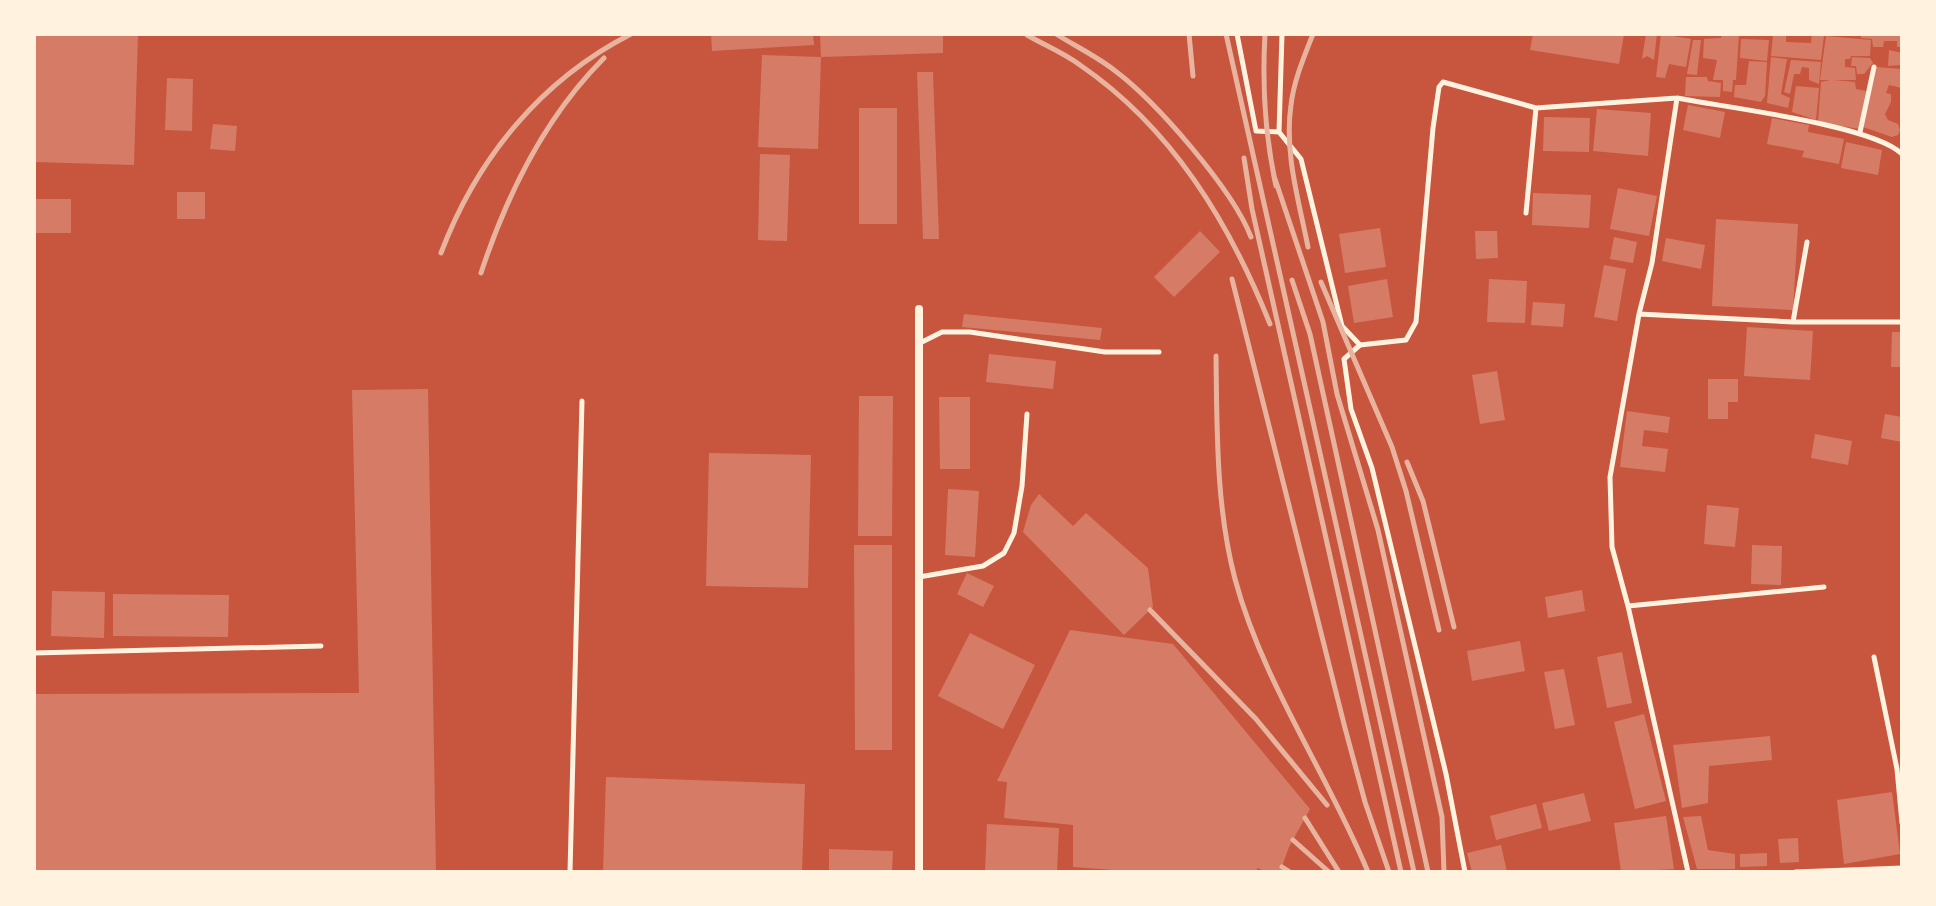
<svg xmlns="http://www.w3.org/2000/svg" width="1936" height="906" font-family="'Sofia Sans Condensed',sans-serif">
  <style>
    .building { fill: #d67c66 }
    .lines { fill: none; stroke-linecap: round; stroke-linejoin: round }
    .service { stroke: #fff3e0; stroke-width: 5 }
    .minor { stroke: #fff3e0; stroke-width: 8 }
    .rail { stroke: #e9b49f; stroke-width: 5 }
  </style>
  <rect width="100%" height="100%" fill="#c8553d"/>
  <path class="building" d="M34,34H138L134,165L34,162Z
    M711,34H813L814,45L712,51Z
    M820,34H943V53L821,57Z
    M1533,34H1624L1619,64L1530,50Z
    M1646,34H1657L1654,60L1647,56L1642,59Z
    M1661,34L1691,39L1686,67L1669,64L1665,78L1656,77Z
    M1722,34H1739L1736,80H1733L1732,92L1723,91V80H1713L1717,60L1703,58L1704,39L1721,38Z
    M1812,34L1824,36L1821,60L1771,56L1773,35H1786V42L1811,43Z
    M1861,34H1902V47H1897V41H1884L1883,47H1873L1872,39L1861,38Z
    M1826,36L1871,40L1870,56H1851L1850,59H1845V67L1855,68L1856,80H1834L1855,82L1856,89L1866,91L1859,129L1818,122L1821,82L1830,80H1820Z
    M1741,39L1769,40L1767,61L1740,58Z
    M1693,40H1701L1697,75L1687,74Z
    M1889,50L1902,53V65L1888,66Z
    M762,55L821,57L818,149L758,147Z
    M1771,57L1787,59L1781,94L1790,98L1788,108L1767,103Z
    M1852,57L1870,58L1873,63L1864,74H1857L1856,66H1851Z
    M1791,60L1821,62L1819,84L1809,80V68L1802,67L1800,74H1794L1790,94L1784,92Z
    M1749,61L1767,62L1765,96L1761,102L1734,97L1735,85H1746Z
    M1876,67L1902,69V88L1889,85L1886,93L1891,94V102L1885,114L1888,120L1898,124L1900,130L1898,135L1892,137L1863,127Z
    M917,72H933L939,239H923Z
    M1686,77H1707L1708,81L1721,83L1720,97L1685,96Z
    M167,78L193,79L192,131L165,130Z
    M1796,86L1819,88L1816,120L1792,112Z
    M1688,105L1725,112L1720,138L1683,130Z
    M859,108H897V224H859Z
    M1597,109L1651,113L1648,156L1593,151Z
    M1544,117L1590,118L1589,152L1543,151Z
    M1772,118L1809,125L1808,132L1844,139L1839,164L1802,157L1804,151L1767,144Z
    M213,124L237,126L235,151L210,149Z
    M1846,142L1882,150L1878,175L1841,168Z
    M760,154L790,155L787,241L758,240Z
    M1618,188L1657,196L1649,236L1610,229Z
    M177,192H205V219H177Z
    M1533,193L1591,195L1589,228L1532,225Z
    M34,199H71V233H34Z
    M1716,219L1798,224L1793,310L1712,306Z
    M1380,228L1386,267L1345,273L1339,234Z
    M1200,231L1220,252L1174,297L1154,277Z
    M1475,231H1497L1498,258L1476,259Z
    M1614,237L1637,242L1633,263L1610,259Z
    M1666,238L1705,245L1701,269L1662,261Z
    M1604,265L1626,269L1617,321L1594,317Z
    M1387,279L1393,317L1354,323L1348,286Z
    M1489,279L1527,281L1525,323L1487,322Z
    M1533,302L1565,304L1563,327L1531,325Z
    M964,314L1102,328L1100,340L962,327Z
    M1747,327L1813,331L1810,380L1744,376Z
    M1892,332H1902V367H1891Z
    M989,354L1056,361L1053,389L986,382Z
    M1497,371L1505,420L1480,424L1472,375Z
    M1708,379H1738V402H1728V419H1708Z
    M428,389L436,872H34V694L359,693L352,390Z
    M859,396H893L892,536H858Z
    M939,397H970V469H940Z
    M1627,411L1670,417L1668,433L1644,430L1642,446L1668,449L1665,472L1620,467Z
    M1885,414L1902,417V442L1881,438Z
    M1815,434L1852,441L1848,465L1811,458Z
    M709,453L811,455L808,588L706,586Z
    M948,489L979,491L975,557L945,555Z
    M1039,494L1073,526L1086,513L1148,568L1153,607L1124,635L1023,532L1031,505Z
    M1707,505L1739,508L1735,547L1704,544Z
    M854,545H892V750H855Z
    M1752,545L1782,546L1781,585L1751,584Z
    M967,573L994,586L983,607L957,594Z
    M1582,590L1585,611L1548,618L1545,597Z
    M52,591L105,592L104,638L51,636Z
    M113,594L229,595L228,637L113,636Z
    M1070,630L1173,644L1310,809L1289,847L1280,872H1267L1257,868V872H1140L1073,867V825L1004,818L1007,782L997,781Z
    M970,633L1035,665L1003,729L938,696Z
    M1520,641L1525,671L1472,681L1467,651Z
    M1622,652L1632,703L1607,708L1597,657Z
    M1564,669L1575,725L1555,729L1544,672Z
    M1644,714L1666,801L1635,809L1614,722Z
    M1770,736L1772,760L1709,766L1708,803L1682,808L1673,745Z
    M606,777L805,784L802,872H603Z
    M1892,792L1900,854L1844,864L1837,800Z
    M1584,793L1591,821L1549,831L1542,803Z
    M1536,804L1542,828L1496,840L1490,816Z
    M1666,816L1674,869L1621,872L1614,823Z
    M1701,816L1708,850L1735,854V869H1697L1683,817Z
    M987,824L1059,828L1057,872H985Z
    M1798,838L1799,862L1780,863L1778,839Z
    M1501,845L1507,872H1472L1467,853Z
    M829,849L893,851L892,872H829Z
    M1767,853V866L1740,867V854Z"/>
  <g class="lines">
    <path class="service" d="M1237,34L1256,131L1279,132
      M1282,34L1279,132L1301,159L1342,326L1360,345L1406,340L1416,322L1433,128L1439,87L1443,82L1536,108L1677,98
      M1860,132L1874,67
      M1526,213L1536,108
      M1639,314L1793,322H1902
      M1793,322L1807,242
      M920,343L942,332H970L1105,352H1159
      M1360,345L1344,359L1351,409L1372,468L1446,774L1465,872
      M919,577L983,566L1004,553L1014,533L1022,486L1027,414
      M1628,606L1824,587
      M34,653L321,646
      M1874,657L1897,769L1902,823
      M570,872L582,401
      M1688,872L1628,606L1612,547L1610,477L1639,314L1652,263L1677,98C1723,107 1873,125 1902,154
      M1795,872L1902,868"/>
    <path class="minor" d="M919,309V872"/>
    <path class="rail" d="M1056,34C1075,46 1096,56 1114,70C1156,101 1233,190 1251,237
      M1189,34L1193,76
      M1226,34L1414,872
      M1265,34C1262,86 1265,136 1276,186
      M1027,35C1044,45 1064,53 1080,65C1172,128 1229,222 1270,324
      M1244,158L1252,209L1401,872
      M1274,176L1323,322L1337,394L1378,530L1442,817L1444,872
      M1308,247C1299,201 1284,153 1291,105C1294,80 1304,57 1313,34
      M441,253C477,158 541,80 631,34
      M481,273C507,194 544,118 604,58
      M1232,279L1345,728L1365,802L1389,872
      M1292,280L1310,334L1428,872
      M1321,282L1392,447L1406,491L1439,630
      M1216,356C1217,430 1216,507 1235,579C1263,683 1327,773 1368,872
      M1407,462L1423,501L1454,627
      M1150,610L1256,719L1327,805
      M1305,818L1339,872
      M1293,840L1329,872
      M1282,867L1290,872"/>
  </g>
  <rect width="1936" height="906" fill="none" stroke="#fff3e0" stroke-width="72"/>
</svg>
